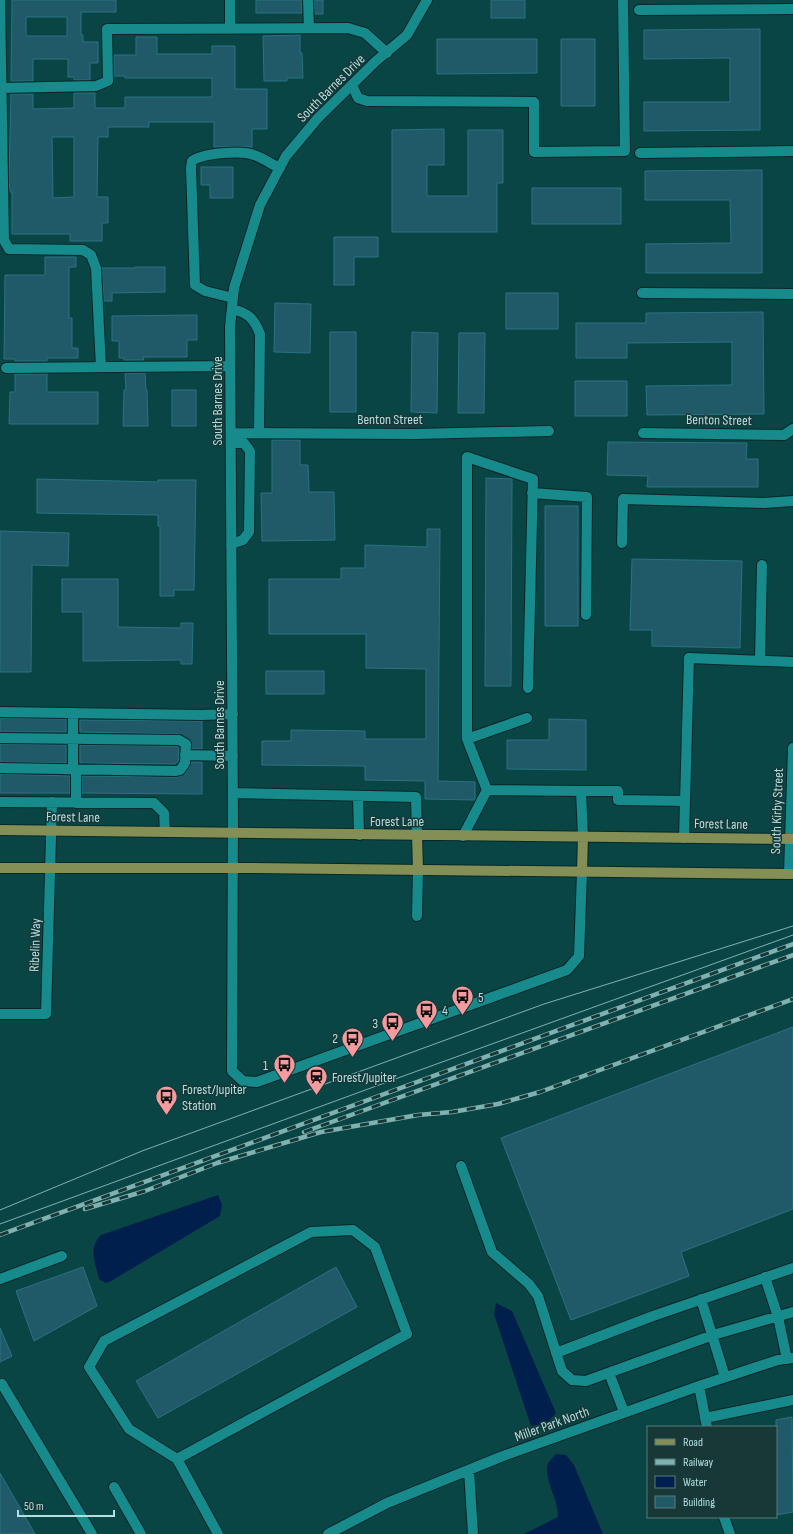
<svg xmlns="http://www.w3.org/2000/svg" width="793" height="1534" font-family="'Sofia Sans Condensed',sans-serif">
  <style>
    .water { fill: #001f4d }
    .building { fill: #205a68; stroke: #2a7283; fill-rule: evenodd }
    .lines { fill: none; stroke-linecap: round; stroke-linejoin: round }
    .minor-casing { stroke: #072829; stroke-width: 12 }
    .major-casing { stroke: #072829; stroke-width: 12 }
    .minor { stroke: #178a8c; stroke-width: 10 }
    .major { stroke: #838f54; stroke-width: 10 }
    .tram { stroke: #80b1b1; stroke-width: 1 }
    .rail-casing { stroke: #80b1b1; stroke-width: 4.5 }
    .rail { stroke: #183838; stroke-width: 3; stroke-dasharray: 9; stroke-linecap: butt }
    .labels { text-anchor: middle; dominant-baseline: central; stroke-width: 3; stroke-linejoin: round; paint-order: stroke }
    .street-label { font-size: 14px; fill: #b2dfdf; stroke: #183838 }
    .poi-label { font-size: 14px; fill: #b2dfdf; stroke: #183838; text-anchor: start }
  </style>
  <rect width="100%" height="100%" fill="#0a4546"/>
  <path class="water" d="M218,1195L222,1205L220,1216L111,1281L106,1283L99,1279C95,1262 88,1248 101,1235Z
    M496,1303L512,1311L556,1413L547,1423L531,1426L494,1314Z
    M556,1454L566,1455L574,1465L603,1534H524L558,1517C558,1500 547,1484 547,1470C546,1463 552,1459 556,1454Z"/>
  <path class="building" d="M12,0H116V12H81V35H83V42H98V63H90V80H74V77H68V59H33V81H11ZM26,17H67V36H26Z
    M256,0H302V13H256Z
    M314,0H323V14H315Z
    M491,0H525V18H491Z
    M760,29V130L644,131V102H730V58L644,59V30Z
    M300,35V53H302L303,78H287V81H264L263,36Z
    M136,37H157V54H212V46H235V89H267V129H252V147H214V122H149V127H108V137H98L97,197H108V223H102V241H70V234H12V192H10L9,179L11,94H33V109L74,108V93H95V108H125V97H212V78H125V76H114V55H136ZM52,137H74V197L53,198Z
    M437,39H537V73L437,74Z
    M561,39H595V106H561Z
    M444,129V165H427V196H468V130H503V183H497V232H392V130Z
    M201,167H233V198H210V185H201Z
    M762,170V273H646V244L731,243L730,200H645V171Z
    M532,188H621V224H532Z
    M334,237H378V257H354V285H334Z
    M45,257H76V267H69V318H72V348H78V358H47V361H15V359H4L5,275H45Z
    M135,267H165V292L112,293V301H104L102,268H135Z
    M506,293H558V329H506Z
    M275,303L311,304L310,353L274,352Z
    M763,312L764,414L647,415L646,386L732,385V342L627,343V358H576V323H646V313Z
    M197,315V340H187V357H143L144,360H124V358H119V341H112V316Z
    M330,332H356V412H330Z
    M412,332L438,333L437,413L411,412Z
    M459,333H485L484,413H458Z
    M125,373H145L146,390H147L148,426H123L124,390H126Z
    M15,374H47V392H98V424H9L10,392H15Z
    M575,381H627V416H575Z
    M172,390H196V426H172Z
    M272,440H300V465H308L309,492H334L335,540L262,541L261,493H272Z
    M608,442L747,443L746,459H758V487H647L648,476L607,475Z
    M486,478L512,479L511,686H485Z
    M37,479L158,482V480H196L194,590H174V596H160V526H158V515L37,513Z
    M545,506H578V626H545Z
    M427,529H440L438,781L475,782V800L425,799V781L365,780V766L262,765V741H291V730L365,731V739H426V669L366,668V634H269V579H341V568H365V545L427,547Z
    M0,531L69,533L68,566L32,565L31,672H0Z
    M632,559L742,561L740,648L652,646V630H630Z
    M62,579H118V627L181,628V623H193L192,664H181V660L83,661V612H62Z
    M266,671H324V694H266Z
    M0,718L66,719V732H0Z
    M549,719L586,720V770L507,769V740H549Z
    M80,720L202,721V749H192L191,741L179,734L80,732Z
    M0,744L66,745V763L0,762Z
    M80,745L177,746L179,748V761L175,764L80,763Z
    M192,762H202V794L82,793V776L177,777L185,774Z
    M0,774L70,776V793H0Z
    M793,1027V1209L681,1252L689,1276L571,1320L501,1138Z
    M83,1267L97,1306L34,1341L16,1291Z
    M336,1267L357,1307L158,1418L136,1381Z
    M0,1328L12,1356L0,1362Z
    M792,1417L793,1512L776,1515V1420Z
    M0,1473L35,1534H0Z"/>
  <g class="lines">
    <defs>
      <path id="minor" d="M0,0L4,240L9,249L83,250L91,255L96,268L101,367
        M230,0V29
        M308,0L309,28
        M427,0L407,35L376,61L318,118L286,156L260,205L234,288L230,327L233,818L232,1071L243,1081L257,1082L567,970L579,956L582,872
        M639,10L793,9
        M352,85L358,98L367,101L534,102V152L625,151L623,0
        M1,88L96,86L108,81L107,29L348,28L365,33L387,53
        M640,153L793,151
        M642,293L793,294
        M233,298L205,291L195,285L191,168L192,161C203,153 241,150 254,155C263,158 271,164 280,168
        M232,309C248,313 254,318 260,334L259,433
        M6,368L230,366
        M231,433L415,434L549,431
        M643,433L784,435L793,429
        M231,443H244L250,451L249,532L243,540L231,544
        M532,493L587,497L586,615
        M622,543L623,499L764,503L793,501
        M760,660L762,565
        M0,712L201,715L233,714
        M0,738L179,740L186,744L185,763L180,770L176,771L0,768
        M467,739L527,718
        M185,755L233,756
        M73,769V713
        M76,769V803
        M487,790L467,739V457L533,479L528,688
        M581,791H618V800L685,801
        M233,793L416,797L417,835
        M358,796L359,835
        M0,802L154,803L164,813L165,832
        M463,836L487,790L581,791L583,837
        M684,838L689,658L793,662
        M789,874L793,748
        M417,916L418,870
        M0,1014H46L52,802
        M461,1166L492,1252L529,1284L538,1296L562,1371L572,1380L586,1381L713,1335L793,1312
        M765,1277L778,1317L787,1359
        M0,1279L62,1256
        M701,1299L725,1377
        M556,1353L653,1316L793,1268
        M609,1373L624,1412
        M0,1385L2,1384L92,1534
        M699,1386L707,1427
        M705,1418L793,1400
        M177,1459L129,1429L89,1367L104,1341L311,1232L353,1230L375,1247L407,1334L177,1459L218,1534
        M469,1470L473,1534
        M114,1487L141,1534
        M724,1517L730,1534
        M328,1534L387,1503L503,1456L699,1386L778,1360L793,1358"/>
      <path id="major" d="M0,830L793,839
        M417,835L418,870
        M0,868H247L793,874
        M582,872L583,837"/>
    </defs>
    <use href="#minor" class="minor-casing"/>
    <use href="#major" class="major-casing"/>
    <use href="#minor" class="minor"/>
    <use href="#major" class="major"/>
    <path class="tram" d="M0,1210L142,1151L544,1004L793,926
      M0,1224L409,1074L793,935"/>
    <defs>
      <path id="rail" d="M304,1132L793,955
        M85,1209L145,1191L217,1163L321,1132L418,1115L452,1112L498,1104L540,1092L793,999
        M0,1235L793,944"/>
    </defs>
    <use href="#rail" class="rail-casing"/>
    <use href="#rail" class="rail"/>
  </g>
  <defs>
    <symbol id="bus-pin" viewBox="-11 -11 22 30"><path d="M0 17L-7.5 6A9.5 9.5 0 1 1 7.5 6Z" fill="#f49b9f" stroke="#183838"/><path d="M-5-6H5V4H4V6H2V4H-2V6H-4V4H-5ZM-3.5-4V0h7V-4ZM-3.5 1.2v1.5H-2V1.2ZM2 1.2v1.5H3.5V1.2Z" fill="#111"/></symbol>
    <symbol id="station-pin" viewBox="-11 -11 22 30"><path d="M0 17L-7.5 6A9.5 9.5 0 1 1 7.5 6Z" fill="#f49b9f" stroke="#183838"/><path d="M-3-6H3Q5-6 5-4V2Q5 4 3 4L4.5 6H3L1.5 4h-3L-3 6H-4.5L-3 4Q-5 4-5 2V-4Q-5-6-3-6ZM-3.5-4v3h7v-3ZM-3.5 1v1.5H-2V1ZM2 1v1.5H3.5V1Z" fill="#111"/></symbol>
  </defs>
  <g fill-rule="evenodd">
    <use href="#bus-pin" x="450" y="984" width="25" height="34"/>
    <use href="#bus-pin" x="414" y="998" width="25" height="34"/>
    <use href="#bus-pin" x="380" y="1010" width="25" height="34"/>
    <use href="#bus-pin" x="340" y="1026" width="25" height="34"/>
    <use href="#bus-pin" x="272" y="1052" width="25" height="34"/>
    <use href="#station-pin" x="304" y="1064" width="25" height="34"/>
    <use href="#bus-pin" x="154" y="1084" width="25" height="34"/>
  </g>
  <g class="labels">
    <g class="street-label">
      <text transform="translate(331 88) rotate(-45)">South Barnes Drive</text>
      <text transform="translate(217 401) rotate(-90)">South Barnes Drive</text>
      <text x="390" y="419">Benton Street</text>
      <text transform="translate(719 420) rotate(1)">Benton Street</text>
      <text transform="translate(219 725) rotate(-90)">South Barnes Drive</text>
      <text transform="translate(777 811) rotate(-88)">South Kirby Street</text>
      <text transform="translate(73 817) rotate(1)">Forest Lane</text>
      <text x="397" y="821">Forest Lane</text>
      <text transform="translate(721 824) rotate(1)">Forest Lane</text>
      <text transform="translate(35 945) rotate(-88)">Ribelin Way</text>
      <text transform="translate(552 1424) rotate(-20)">Miller Park North</text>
    </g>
    <g class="poi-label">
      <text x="478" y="997">5</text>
      <text x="442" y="1010">4</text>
      <text x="378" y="1023" text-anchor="end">3</text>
      <text x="338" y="1038" text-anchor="end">2</text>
      <text x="268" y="1065" text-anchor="end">1</text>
      <text x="332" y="1077">Forest/Jupiter</text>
      <text x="182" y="1089">Forest/Jupiter<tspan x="182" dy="16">Station</tspan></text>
    </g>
  </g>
  <rect x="647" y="1426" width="130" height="92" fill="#183838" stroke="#567b7b"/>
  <rect x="655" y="1439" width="20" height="6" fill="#838f54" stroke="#567b7b"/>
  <text x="683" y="1446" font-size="12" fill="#b2dfdf">Road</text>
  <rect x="655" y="1459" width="20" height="6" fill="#80b1b1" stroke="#567b7b"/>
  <text x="683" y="1466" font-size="12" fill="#b2dfdf">Railway</text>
  <rect x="655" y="1476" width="20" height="12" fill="#001f4d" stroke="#567b7b"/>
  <text x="683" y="1486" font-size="12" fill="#b2dfdf">Water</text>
  <rect x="655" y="1496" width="20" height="12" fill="#205a68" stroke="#567b7b"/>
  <text x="683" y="1506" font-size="12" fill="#b2dfdf">Building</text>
  <path d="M18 1510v6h96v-6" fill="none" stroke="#b2dfdf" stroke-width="2"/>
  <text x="24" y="1510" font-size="12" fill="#b2dfdf" stroke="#183838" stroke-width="3" paint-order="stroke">50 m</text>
</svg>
